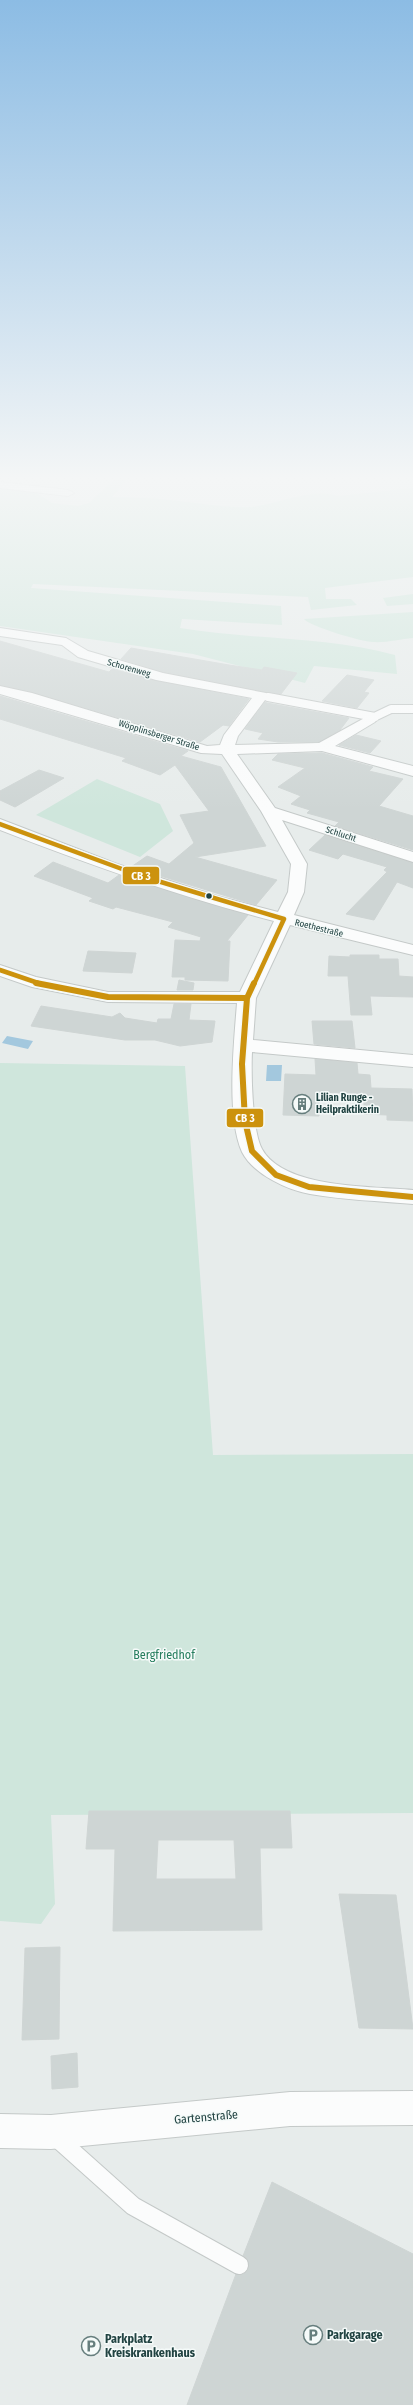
<svg xmlns="http://www.w3.org/2000/svg" width="413" height="2405" font-family="'Fira Sans Condensed',sans-serif">
  <style>
    .green { fill: #cfe6dc }
    .water { fill: #a3c8de }
    .building { fill: #ced5d4; stroke: #cfd5d4; fill-rule: evenodd }
    .lines { fill: none; stroke-linecap: round; stroke-linejoin: round }
    .service-far2-casing { stroke: #c4c9c8; stroke-width: 8 }
    .service-far1-casing { stroke: #c4c9c8; stroke-width: 10 }
    .service-casing { stroke: #c4c9c8; stroke-width: 20 }
    .minor-casing { stroke: #c4c9c8; stroke-width: 2 }
    .service-far2 { stroke: #fbfcfc; stroke-width: 6 }
    .service-far1 { stroke: #fbfcfc; stroke-width: 8 }
    .service { stroke: #fbfcfc; stroke-width: 18 }
    .minor { fill: #fbfcfc; fill-rule: evenodd }
    .bus-1-far1-casing { stroke: #f5faf9; stroke-width: 7 }
    .bus-1-casing { stroke: #f5faf9; stroke-width: 9 }
    .bus-1-far1 { stroke: #cc920d; stroke-width: 4.5 }
    .bus-1 { stroke: #cc920d; stroke-width: 6 }
    .bus-dot { fill: #214342; stroke: #f5faf9; stroke-width: 1.5 }
    .labels { text-anchor: middle; dominant-baseline: central; stroke-width: 3; stroke-linejoin: round; paint-order: stroke }
    .far-street-label { font-size: 9px; fill: #214342; stroke: #f5faf9 }
    .poi-label { font-size: 10px; font-weight: bold; fill: #214342; stroke: #f5faf9; text-anchor: start }
    .near-park-label { font-size: 12px; fill: #267e5e; stroke: #f5faf9 }
    .near-street-label { font-size: 12px; fill: #214342; stroke: #f5faf9 }
    .near-poi-label { font-size: 12px; font-weight: bold; fill: #214342; stroke: #f5faf9; text-anchor: start }
    .line-badge { stroke: #f5faf9; stroke-width: 1.5 }
    .badge-label { font-size: 11px; text-anchor: middle; font-weight: bold; fill: #fff }
  </style>
  <rect width="100%" height="100%" fill="#e7eceb"/>
  <path class="green" d="M120,474H131L112,497C140,497 168,499 195,503C213,505 232,508 250,507C278,505 310,487 338,496L413,488V577L325,588L326,599H351L357,605L311,610L308,597L33,584L31,588L281,606L282,625L182,619L180,628C252,640 325,636 395,655L397,674L314,666L305,683L193,654L0,626V488L35,492L52,503L78,506L89,503Z
    M413,594V604L387,606L383,598Z
    M413,612V638C400,639 386,643 373,642C362,642 309,626 304,619Z
    M97,779L160,804L173,831L140,857L36,815Z
    M0,1063L185,1066L213,1455L413,1454V1813L51,1815L55,1904L41,1924L0,1921Z"/>
  <path class="water" d="M7,1036L33,1041L28,1049L2,1043Z
    M267,1065H282L281,1081H266Z"/>
  <path class="building" d="M0,641L109,672L112,669L156,681L249,699L229,726L223,725L200,742L32,692L0,685Z
    M131,648L229,665L262,670L264,667L297,673L281,694L266,692L163,672L121,659Z
    M347,675L374,680L364,692L369,693L357,708L322,701Z
    M0,696L188,751L181,756L221,767L266,846L195,857L277,880L256,905L131,867L147,856L169,864L194,843L180,815L209,811L175,765L160,775L122,761L126,758L0,719Z
    M265,702L267,703L349,718L340,730L319,742H278L258,739L263,733L245,729Z
    M356,735L381,741L370,753L339,745Z
    M322,753L373,767L369,771L403,779L379,806L413,816V850L335,826L339,822L307,813L310,810L291,804L301,796L278,787L305,768L272,760L278,754Z
    M39,770L64,778L15,807L0,800V791Z
    M325,835L413,863V888L397,882L374,920L346,914L387,872L384,870L387,867L343,854L338,859L309,850Z
    M53,862L108,883L119,875L248,915L227,941H230L228,981L185,980V977H172L175,940L200,941L201,937L168,927L173,922L116,907L113,909L89,901L93,898L34,876Z
    M88,951L136,953L132,973L83,971Z
    M350,955H379V959H398L399,976L413,977V997L370,996L372,1015H351L348,976H328L329,956L350,957Z
    M179,980L194,983L193,990H177Z
    M174,1004H191L189,1020L215,1021L212,1042L180,1046L155,1040H125L31,1026L41,1006L112,1017L120,1013L125,1018L157,1023L158,1019H171Z
    M312,1021H352L355,1048L314,1044Z
    M315,1059L357,1063L358,1074L370,1075L371,1088L412,1089L413,1121L387,1120V1115L364,1114V1094L319,1092V1116L283,1115L285,1074L316,1075Z
    M89,1811H290L292,1848H260L262,1930L113,1931L115,1849H86ZM158,1840H234L236,1879H156Z
    M339,1894L396,1895L413,2029L359,2028Z
    M60,1947L59,2039L22,2040L25,1948Z
    M77,2053L78,2087L52,2089L51,2056Z
    M272,2182L413,2254V2405H187L236,2274H244L248,2270V2260L243,2256Z"/>
  <g class="lines">
    <defs>
      <path id="service-far2" d="M261,696L273,698"/>
      <path id="service-far1" d="M268,697L375,717
        M370,719L391,709H413"/>
      <path id="service" d="M57,2138L133,2206L239,2265"/>
      <path id="minor" d="M0,482L68,490L74,493L68,496L0,488Z
        M0,628L66,638L88,651L163,673L266,693L268,696L238,736L235,745L319,743L370,715L375,716L377,719L375,722L335,746L413,766V776L322,751L237,754L275,808L413,852V862L282,820L307,864L304,892L294,915L413,945V955L290,925L256,998L253,1040L413,1055V1067L252,1052C251,1072 252,1131 262,1149C284,1189 372,1186 413,1190V1204C379,1201 344,1200 310,1194C287,1190 253,1174 242,1152C226,1117 234,1042 237,1003L108,1002L32,987L0,976V965L36,977L108,992H240L274,921C180,897 90,865 0,830V819L117,864L217,896L278,912L288,892L291,864L261,811L222,754L201,753L0,694V686L32,693L207,746L220,745L224,735L252,698L156,680L78,657L62,645L0,636Z
        M413,2091V2125L290,2126L51,2149L0,2148V2114L51,2115L290,2092Z"/>
    </defs>
    <use href="#service-far2" class="service-far2-casing"/>
    <use href="#service-far1" class="service-far1-casing"/>
    <use href="#service" class="service-casing"/>
    <use href="#minor" class="minor-casing"/>
    <use href="#service-far2" class="service-far2"/>
    <use href="#service-far1" class="service-far1"/>
    <use href="#service" class="service"/>
    <use href="#minor" class="minor"/>
    <defs>
      <path id="bus-1-far1" d="M0,824L141,876L284,919
        M0,970L41,984
        M254,984L284,919"/>
      <path id="bus-1" d="M36,983L108,997L247,998
        M254,983L247,998L242,1064L245,1121L252,1151L276,1175L309,1187L413,1197"/>
    </defs>
    <use href="#bus-1-far1" class="bus-1-far1-casing"/>
    <use href="#bus-1" class="bus-1-casing"/>
    <use href="#bus-1-far1" class="bus-1-far1"/>
    <use href="#bus-1" class="bus-1"/>
  </g>
  <linearGradient id="sky" x2="0" y2="1"><stop stop-color="#8cbce4"/><stop offset="0.59" stop-color="#f4f6f6"/><stop offset="1" stop-color="#f4f6f6" stop-opacity="0"/></linearGradient>
  <rect width="413" height="810" fill="url(#sky)"/>
  <defs>
    <symbol id="building-ring" viewBox="-11 -11 22 22"><circle r="9.5" fill="#f5faf9" stroke="#667e7d" stroke-width="1.5"/><path d="M-4-6H4V6H1V3H-1V6H-4ZM-2.5-4.3h1.7v1.8h-1.7ZM.8-4.3h1.7v1.8H.8ZM-2.5-1h1.7V.8h-1.7ZM.8-1h1.7V.8H.8Z" fill="#667e7d"/></symbol>
    <symbol id="parking-ring" viewBox="-11 -11 22 22"><circle r="9.5" fill="#f5faf9" stroke="#667e7d" stroke-width="1.5"/><path d="M-3.5-5.5H1a3.5 3.5 0 0 1 0 7H-1V5.5H-3.5ZM-1-3.4V-.6H.8a1.4 1.4 0 0 0 0-2.8Z" fill="#667e7d"/></symbol>
  </defs>
  <g fill-rule="evenodd">
    <use href="#building-ring" x="291" y="1093" width="22" height="22"/>
    <use href="#parking-ring" x="302" y="2324" width="22" height="22"/>
    <use href="#parking-ring" x="80" y="2335" width="22" height="22"/>
  </g>
  <circle class="bus-dot" cx="209" cy="896" r="3.5"/>
  <g class="labels">
    <g class="far-street-label">
      <text transform="translate(129 668) rotate(16)">Schorenweg</text>
      <text transform="translate(159 735) rotate(17)">Wöpplinsberger Straße</text>
      <text transform="translate(341 834) rotate(18)">Schlucht</text>
      <text transform="translate(319 928) rotate(14)">Roethestraße</text>
    </g>
    <g class="poi-label">
      <text x="316" y="1098">Lilian Runge -<tspan x="316" dy="12">Heilpraktikerin</tspan></text>
    </g>
    <g class="near-park-label">
      <text x="164" y="1655">Bergfriedhof</text>
    </g>
    <g class="near-street-label">
      <text transform="translate(206 2117) rotate(-5)">Gartenstraße</text>
    </g>
    <g class="near-poi-label">
      <text x="327" y="2335">Parkgarage</text>
      <text x="105" y="2339">Parkplatz<tspan x="105" dy="14">Kreiskrankenhaus</tspan></text>
    </g>
  </g>
  <g class="line-badge">
    <rect x="122" y="866" width="38" height="19" rx="4" fill="#cc920d"/>
    <rect x="226" y="1108" width="38" height="20" rx="4" fill="#cc920d"/>
  </g>
  <g class="badge-label">
    <text x="141" y="880">CB 3</text>
    <text x="245" y="1122">CB 3</text>
  </g>
</svg>
